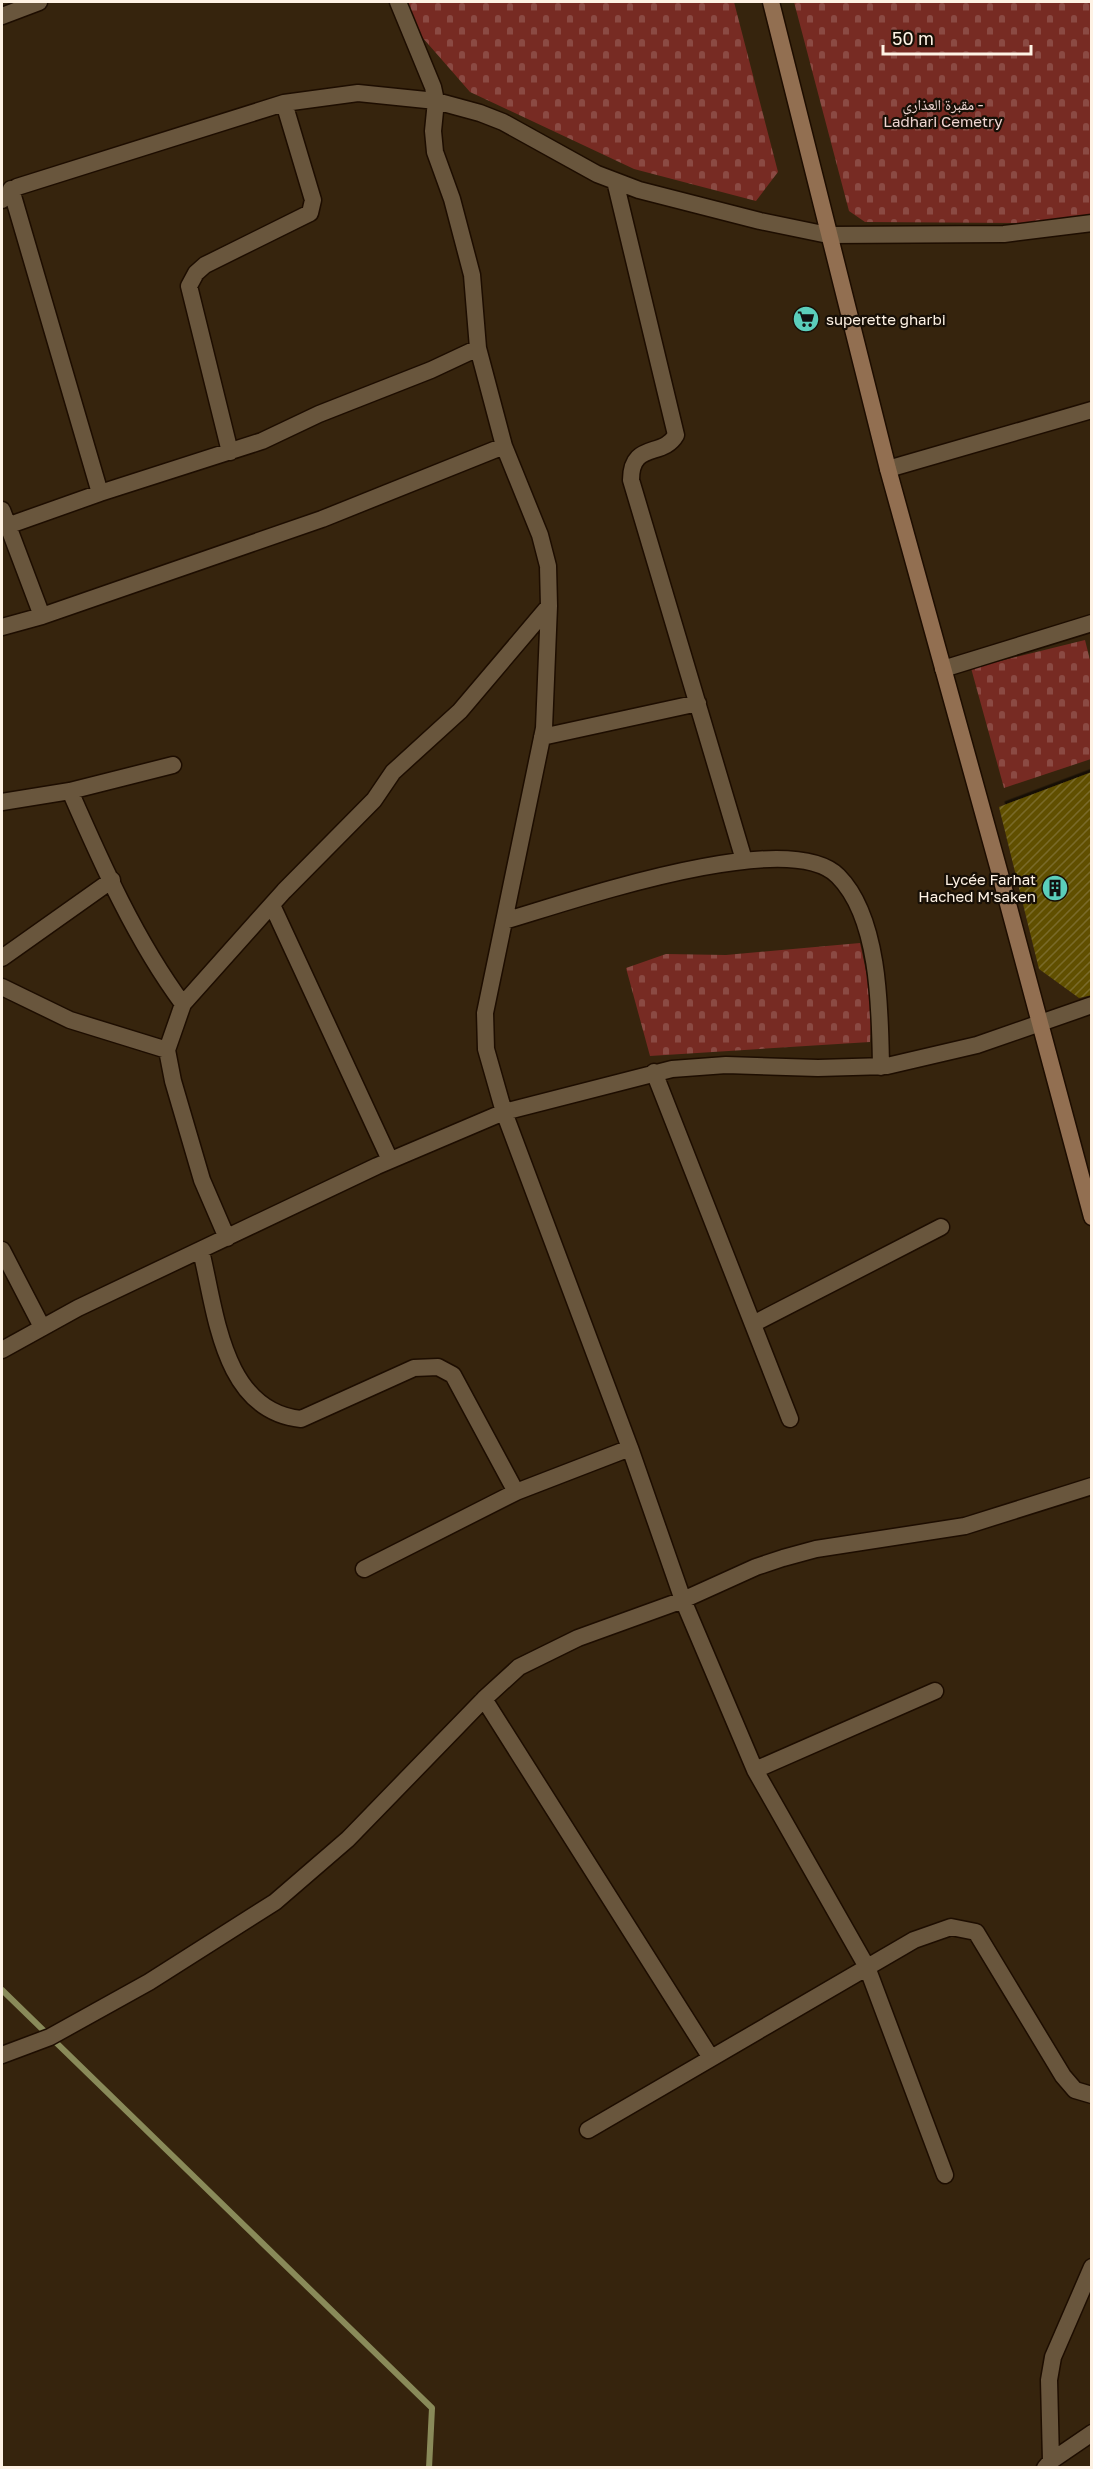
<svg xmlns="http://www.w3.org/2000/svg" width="1093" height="2469" font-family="'Golos Text','Noto Naskh Arabic',sans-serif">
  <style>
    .cemetery { fill: url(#cemetery-stones) }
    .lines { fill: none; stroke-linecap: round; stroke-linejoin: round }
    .stream { stroke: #898a59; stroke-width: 6 }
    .building { fill: url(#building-hatch); filter: url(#shadow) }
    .minor-casing { stroke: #1d0d00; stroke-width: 19 }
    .secondary-casing { stroke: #1d0d00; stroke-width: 19 }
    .minor { stroke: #69563d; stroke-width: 16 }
    .secondary { stroke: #926f51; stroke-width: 16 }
    .labels { text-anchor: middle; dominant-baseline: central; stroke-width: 4.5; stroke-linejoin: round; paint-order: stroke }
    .park-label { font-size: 15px; fill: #efd6d2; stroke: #170f06 }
    .poi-label { font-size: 15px; fill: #fef2e4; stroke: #170f06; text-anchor: start }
  </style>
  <defs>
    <pattern id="cemetery-stones" width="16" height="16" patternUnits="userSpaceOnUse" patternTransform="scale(1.5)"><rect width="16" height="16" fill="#772b23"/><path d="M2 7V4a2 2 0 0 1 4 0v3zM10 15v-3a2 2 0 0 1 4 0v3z" fill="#8b4a43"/></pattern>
    <pattern id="building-hatch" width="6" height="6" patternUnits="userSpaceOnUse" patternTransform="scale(1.5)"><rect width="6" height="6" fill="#615005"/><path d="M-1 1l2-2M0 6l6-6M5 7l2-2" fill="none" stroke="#796a29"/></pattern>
    <filter id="shadow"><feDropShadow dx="5.5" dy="-5.5" stdDeviation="0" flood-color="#0009"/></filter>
  </defs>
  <rect width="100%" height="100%" fill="#36240d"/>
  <path class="cemetery" d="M404,2H734L778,172L756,201L634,169L470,92L415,29Z
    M794,2H1091V214L1031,223L865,222L849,211Z
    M1085,640L1091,664V759L1004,788L971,668Z
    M860,943L872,999L870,1042L650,1056L626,968L666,954L726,955Z"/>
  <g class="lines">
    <path class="stream" d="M2,1990L432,2408L429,2468"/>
  </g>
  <path class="building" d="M1092,772V995L1079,998L1039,969L999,807Z"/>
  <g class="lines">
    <defs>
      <path id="minor" d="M398,2L433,87L436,101L433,131L435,152L452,199L472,275L478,348L504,446L540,535L548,566L549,606L544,728L485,1013L486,1049L504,1112L630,1448L683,1600L755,1770L867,1967L945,2175
        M2,16L39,2
        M615,181L676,435C663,458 631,441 631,480L744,860
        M2,200L17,187L284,103L358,93L436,101L480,113L503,122L597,174L639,190L760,221L828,235L1004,234L1092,223
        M230,452L189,286L196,273L205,265L310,213L313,200L284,103
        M888,469L1092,410
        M100,493L262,441L319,414L431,370L478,348
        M2,510L42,616
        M7,526L100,493L11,189
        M2,627L42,616L322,519L504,446
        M943,669L1092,623
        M542,737L698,703
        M70,791C102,864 136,941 183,1004L167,1050L173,1081L202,1180L227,1238
        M2,802L70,791L173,765
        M272,905L390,1160
        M504,921C567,903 787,825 838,876C880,918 880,1011 881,1067
        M2,958L112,880
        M2,987L70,1020L167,1050
        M183,1004L284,891L374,800L393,772L460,711L549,606
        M654,1072L790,1419
        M2,1250L42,1327
        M201,1251C216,1311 222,1411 301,1419L414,1368L438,1367L453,1375L516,1492
        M753,1324L941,1227
        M2,1350L78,1308L377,1166L504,1112L672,1069L726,1065L818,1068L887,1066L977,1045L1092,1005
        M364,1569L516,1492L630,1448
        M484,1699L711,2058
        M755,1770L935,1691
        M2,2055L50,2037L149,1982L275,1902L348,1839L484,1699L519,1667L578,1638L683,1600L756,1567L783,1558L816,1549L965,1526L1092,1486
        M588,2130L914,1940L951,1927L976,1932L1063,2076L1075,2090L1092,2095
        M1051,2461L1092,2433
        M1045,2468L1051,2461L1049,2380L1053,2357L1092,2267"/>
      <path id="secondary" d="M771,2L888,469L1000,874L1092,1217"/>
    </defs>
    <use href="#minor" class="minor-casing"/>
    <use href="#secondary" class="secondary-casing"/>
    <use href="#minor" class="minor"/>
    <use href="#secondary" class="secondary"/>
  </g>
  <defs>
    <symbol id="supermarket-disc" viewBox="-11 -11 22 22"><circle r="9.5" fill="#5bcebb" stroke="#170f06"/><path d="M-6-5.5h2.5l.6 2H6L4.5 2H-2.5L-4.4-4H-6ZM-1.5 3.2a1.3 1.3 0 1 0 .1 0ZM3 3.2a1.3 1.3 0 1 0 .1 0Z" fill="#111"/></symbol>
    <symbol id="building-disc" viewBox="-11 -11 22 22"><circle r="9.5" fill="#5bcebb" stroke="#170f06"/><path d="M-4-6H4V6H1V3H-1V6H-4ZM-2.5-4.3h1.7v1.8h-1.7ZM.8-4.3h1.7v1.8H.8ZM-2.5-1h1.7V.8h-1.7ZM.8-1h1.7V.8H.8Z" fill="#111"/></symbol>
  </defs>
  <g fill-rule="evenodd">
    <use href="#supermarket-disc" x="791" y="304" width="30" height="30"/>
    <use href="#building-disc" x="1040" y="873" width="30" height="30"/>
  </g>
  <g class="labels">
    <g class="park-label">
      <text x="943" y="104">مقبرة العذاري -<tspan x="943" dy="17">Ladhari Cemetry</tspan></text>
    </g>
    <g class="poi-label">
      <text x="826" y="319">superette gharbi</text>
      <text x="1036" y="879" text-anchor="end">Lycée Farhat<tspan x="1036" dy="17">Hached M'saken</tspan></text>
    </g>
  </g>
  <rect width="1093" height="2469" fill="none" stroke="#fef2e4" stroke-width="6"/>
  <path d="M883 45v9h148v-9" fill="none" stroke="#fef2e4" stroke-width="3"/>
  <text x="892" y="45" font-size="18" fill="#fef2e4" stroke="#170f06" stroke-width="4.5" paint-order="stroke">50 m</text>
</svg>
